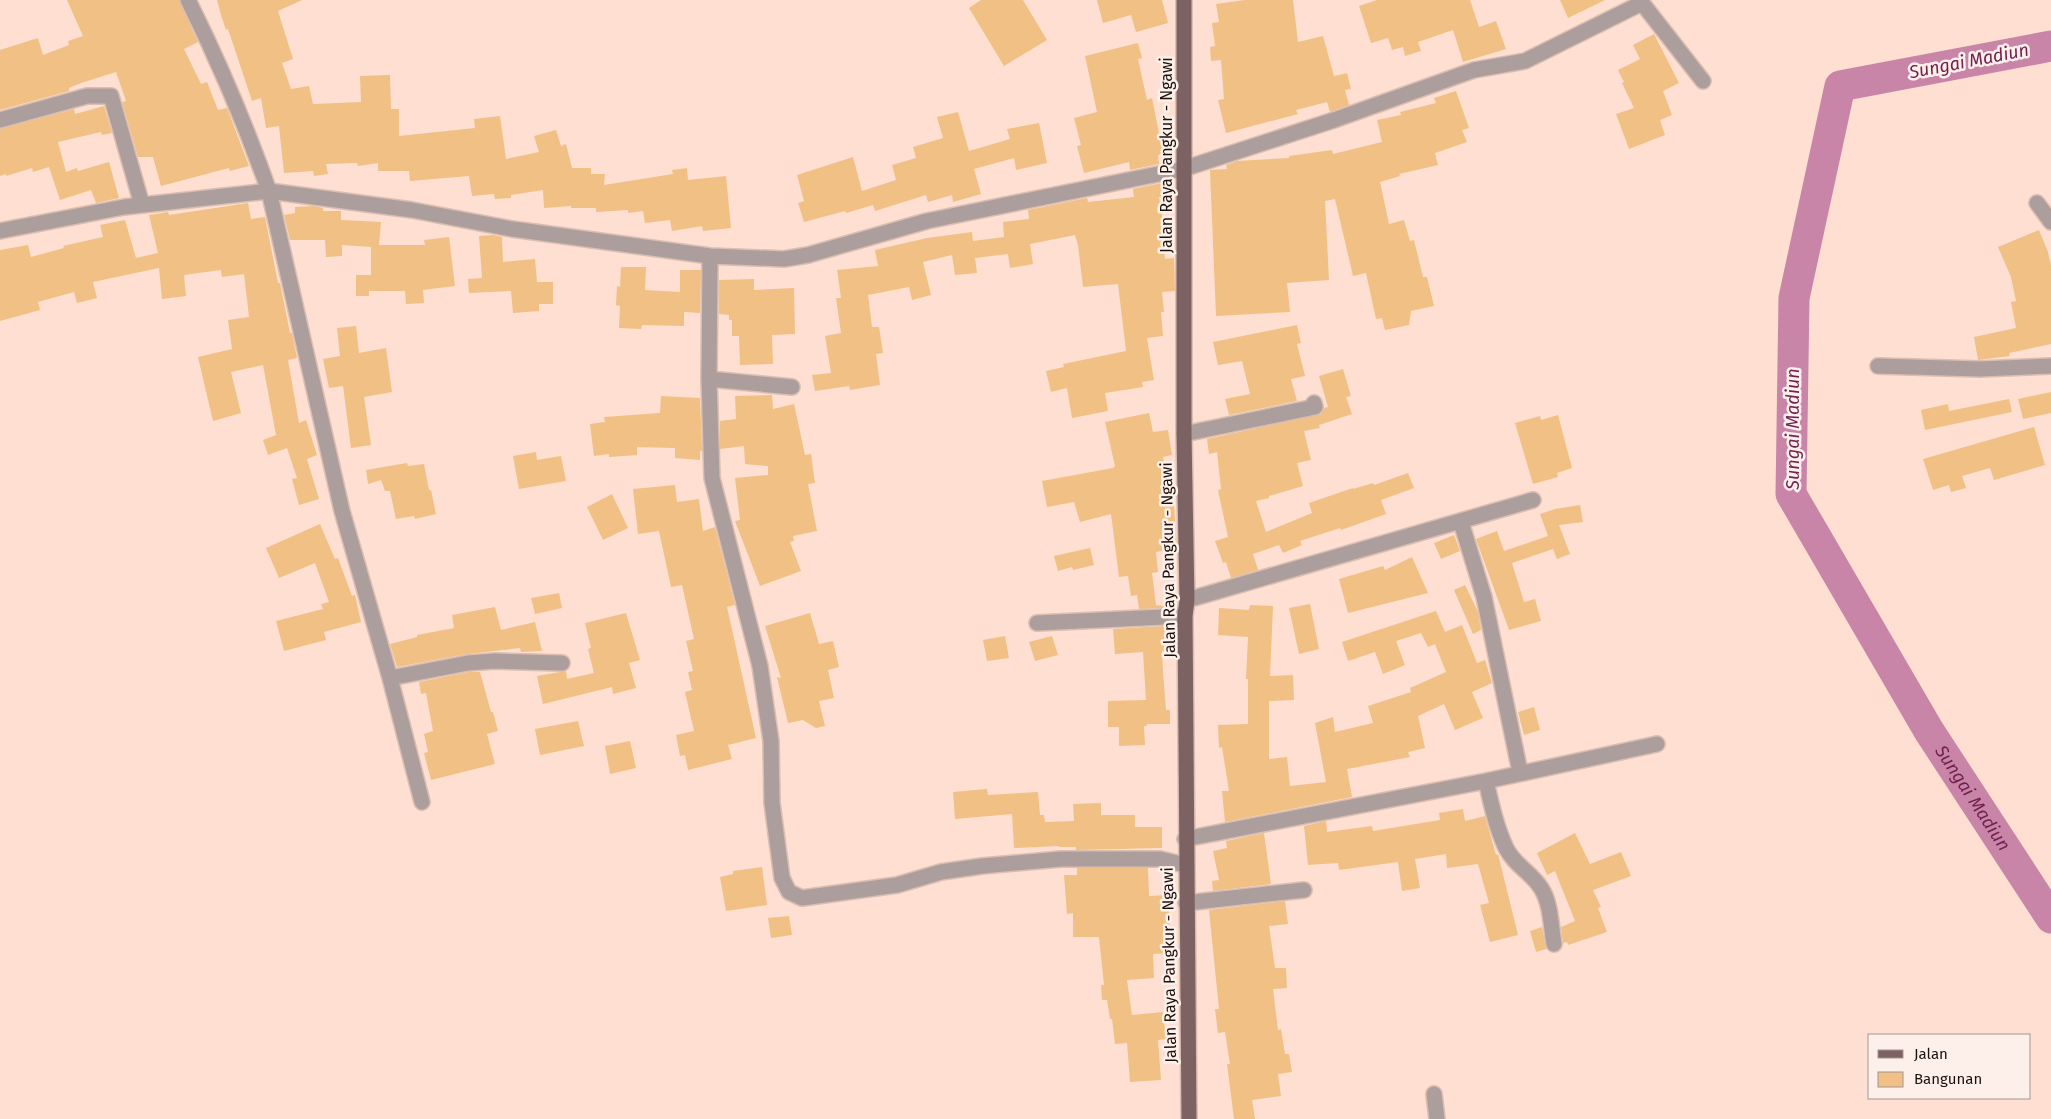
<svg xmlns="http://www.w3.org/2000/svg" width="2051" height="1119" font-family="'Fira Sans',sans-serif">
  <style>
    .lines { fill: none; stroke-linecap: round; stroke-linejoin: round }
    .river { stroke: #c985a8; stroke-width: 31 }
    .building { fill: #f0c084 }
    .minor-casing { stroke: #dabeb1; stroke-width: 18 }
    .major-casing { stroke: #dabeb1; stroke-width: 18 }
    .minor { stroke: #ad9e9e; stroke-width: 15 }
    .major { stroke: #7c6263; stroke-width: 15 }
    .labels { text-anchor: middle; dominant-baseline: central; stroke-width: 5; stroke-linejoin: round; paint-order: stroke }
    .street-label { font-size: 16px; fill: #1a100c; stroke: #fdf0eb }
    .water-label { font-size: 18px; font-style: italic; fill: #722151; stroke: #fdf0eb }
  </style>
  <rect width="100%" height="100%" fill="#fedfd1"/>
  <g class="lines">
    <path class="river" id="s1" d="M2051,46L1840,86L1794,298L1791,494L1929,731L2051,918"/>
  </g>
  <path class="building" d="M67,0H179L198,42L184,49L201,84L207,82L218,110L227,108L249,166L230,171L229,168L161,186L153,157H138L122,102L126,101L116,72L81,83L69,88V91L0,110V50L38,38L43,55L69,45L68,41L83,36Z
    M217,0H302L278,11L293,59L282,63L291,89L309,86L313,104L361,102L360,76L390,75L391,109H399V136L475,128L474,119L500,116L506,159L539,152L534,136L556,130L561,146L566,144L572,168H591V174H605L604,185L673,174L672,170L687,168L688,180L726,176L731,228L703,231L702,226L672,231L670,220L645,223L643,211L628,213V210L596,212V208H571V206L544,208L543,190L511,195V198L495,199L494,194L472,196L469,176L410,181L409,171H378V163L358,166L357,163L326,164L328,174L314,176L313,171L284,173L279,126L266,128L261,98L252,101L228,29L226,30L221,15Z
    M981,0H1023L1047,40L1004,66L969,8Z
    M1097,0H1162L1168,23L1136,32L1131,15L1103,23Z
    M1245,0H1293L1298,42L1323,36L1334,76L1347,73L1351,89L1345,90L1349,105L1330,112L1327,102L1296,110L1298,114L1226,133L1218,100L1224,99L1221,60L1211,61L1210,47L1215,46L1212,23L1219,22L1216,4Z
    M1377,0H1470L1479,27L1496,21L1506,49L1463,62L1453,30L1418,42L1421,51L1405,56L1403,47L1392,50L1388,38L1371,43L1359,6Z
    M1560,0H1605L1568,18Z
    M1654,34L1679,83L1663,91L1672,115L1660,120L1665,135L1629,149L1616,114L1634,108L1622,83L1624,82L1618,70L1640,59L1633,45Z
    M1138,43L1142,58L1138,59L1147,100L1152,98L1163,153L1158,155L1159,164L1130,170L1129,162L1084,173L1077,146L1081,145L1074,118L1097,112L1085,56Z
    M1456,91L1469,128L1462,130L1467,142L1435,153L1438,165L1399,174L1400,176L1380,182L1389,224L1404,220L1410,241L1414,240L1423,277H1427L1434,306L1411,311L1409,325L1385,330L1382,318L1376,319L1366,273L1353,276L1335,199L1325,201L1329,280L1287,283L1290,312L1216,316L1210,170L1227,169L1226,165L1237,161L1289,158V156L1332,150L1333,154L1382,142L1377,120L1401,115L1400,112L1436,103L1434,98Z
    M104,106L112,133L102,135L101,132L58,142L66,172L77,168L78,171L109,162L119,198L96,203L91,190L60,200L49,167L33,172L32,168L6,176V174L0,176V129L74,109L75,114Z
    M958,112L969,151L1010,139L1007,129L1039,123L1047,163L1016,170L1014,158L974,169L981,194L953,202L952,195L928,202L926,195L875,211L873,205L846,213L845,211L804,222L798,203L804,201L797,175L853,157L862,191L896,180L892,165L916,158L913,147L943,138L937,117Z
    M1162,183L1164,197H1159L1163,222H1161L1165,259L1174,258L1175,291L1162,292L1164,312H1161L1163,336L1147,338L1154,380L1142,382L1143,387L1105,393L1108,411L1072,418L1067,388L1051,392L1046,371L1064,367L1063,364L1126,351L1118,284L1083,287L1078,245L1075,235L1030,244L1033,264L1010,268L1008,254L975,258L977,273L955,275L952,255L923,262L931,295L912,300L909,287L868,295L872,327H879L883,353L876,354L880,385L850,390L849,386L815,391L812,375L831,373L825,336L841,333L836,298H841L837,270L878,266L875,250L927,238L972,232L973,241L1004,237L1003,222L1029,219L1028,210L1087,198L1088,202L1134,197L1133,189Z
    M248,203L251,219L265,217L278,283H280L290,333H292L297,358L288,360L299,423L306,420L317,455L307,459L319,499L299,505L292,479L297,478L287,448L268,455L263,440L276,435L263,365L231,372L241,413L213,421L208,400L198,357L232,349L228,320L249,317L244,274L222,277L221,270L184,275L186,296L162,299L159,268L93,282L97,298L77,303L74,292L38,302L40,310L0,321V250L28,245L31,257L64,248L63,246L103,237L100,225L125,220L136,258L158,253L149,215L168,212L169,215Z
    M314,206L323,208V211H341V220L381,222L379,245H425L424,240L449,237L455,286L423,290L424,303L406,304L405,291H369V296H356V275H371V247L342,245V256L326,257L325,240H290L284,215L295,213V207Z
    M2039,230L2048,252L2051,266V344L2009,353L2010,356L1978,360L1974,337L2016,328L2011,302L2016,301L2011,277L1998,247Z
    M493,235L502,237L503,262L535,259L537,282H553V304H539V311L513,313L511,291L469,293L468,279L482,278L479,236Z
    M621,267H646L645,290L680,292V270H701L700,313L684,312V326L642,325L641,329L619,328L620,306L616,305L617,286L620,287Z
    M754,279V290L794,288L795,334L772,335L773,364L740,365L739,336H732V320H729V315L719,314V280Z
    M1297,325L1301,343L1297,344L1305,376L1291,379L1297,401L1229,415L1225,399L1250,394L1242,361L1218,365L1213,342Z
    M356,326L359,353L386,348L392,392L364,397L371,445L351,448L343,386L329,388L323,359L340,356L337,328Z
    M1343,369L1351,396L1346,397L1352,414L1319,425L1320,428L1304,431L1311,460L1297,463L1303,486L1269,496V498L1256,501L1266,532L1312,513L1309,503L1353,488V489L1373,483L1374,485L1408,473L1414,488L1381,500L1386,514L1341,530L1340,528L1300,541L1302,545L1283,553L1279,545L1253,554L1258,570L1231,578L1226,562L1223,563L1215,541L1228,537L1218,490L1221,489L1217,452L1209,454L1207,439L1321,414L1324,408L1328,407L1319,376Z
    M2051,392V413L2023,419L2018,399Z
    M772,395L773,409L794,404L805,455L811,454L815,483L808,484L817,531L793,536L794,541L790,542L801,571L760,586L735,521L740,520L735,478L768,475V466L745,464L744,446L720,449V421L736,419L735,396Z
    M661,396L700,398L702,451H700V460L675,458V448L637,447V455L609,457V454L594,456L590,424L605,422L604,417L660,413Z
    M2009,399L2012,412L1925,430L1921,410L1948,404L1949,411Z
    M1149,413L1153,432L1168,430L1172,455L1163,457L1174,505L1177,548L1156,552L1158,572L1152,573L1156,605H1155L1164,606V608L1139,609L1137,595L1131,596L1128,576L1119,577L1111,514L1080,522L1074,502L1047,507L1042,481L1113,468L1115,466L1105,422Z
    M1558,415L1572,468L1557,473L1558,477L1533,484L1515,423L1540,416L1541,420Z
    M2034,427L2045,465L1994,480L1990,468L1962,476L1966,488L1951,492L1949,485L1933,490L1923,459Z
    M536,452L537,460L561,456L566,481L519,489L513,456Z
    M407,463L408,466L424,464L429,490H431L436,514L415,519L414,516L396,519L390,491H385L381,480L368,484L366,470Z
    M675,485L677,502L699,499L703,531L715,527L735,605L727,607L756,738L728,745L732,759L688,770L685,755L680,756L676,735L694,731L685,692L692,690L688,672L693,671L686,641L694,639L682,585L671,587L659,531L638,534L633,489Z
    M612,494L628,528L603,540L587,507Z
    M1580,505L1583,522L1559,525L1570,554L1557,559L1553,549L1512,563L1524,602L1535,599L1541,621L1509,630L1476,539L1497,531L1504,551L1548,536L1540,514L1555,509Z
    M320,524L335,559L338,558L352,596L355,595L361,622L324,632L326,640L284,651L276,621L323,609L321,604L329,602L315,563L279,578L266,548Z
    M1454,535L1460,551L1441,559L1434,543Z
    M1090,548L1094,565L1073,570L1072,567L1058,571L1054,556Z
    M1412,557L1428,593L1348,613L1339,579L1383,566L1385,570Z
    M1465,585L1478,612L1481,630L1473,634L1454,590Z
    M559,593L562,608L535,614L531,598Z
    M1310,604L1319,649L1299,654L1289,608Z
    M1250,605L1273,606L1270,676L1293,675L1294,700L1269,701V759L1287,757L1290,786L1326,782L1315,723L1333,717L1335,732L1373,723L1368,706L1411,692L1410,688L1446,672L1435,644L1428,647L1421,633L1396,641L1405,665L1383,674L1375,652L1348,661L1342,642L1436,611L1445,632L1462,625L1477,663L1485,660L1492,683L1472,692L1483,718L1455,730L1444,704L1418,716L1425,748L1408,752L1410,757L1347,769L1352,797L1225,822L1222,791H1229L1222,747L1219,748L1218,725L1248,724V679H1246L1248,637L1218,635L1219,608L1249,610Z
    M495,607L501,630L535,622L542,651L521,652L520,648L467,654L397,667L390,644L417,637V635L454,628L452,615Z
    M626,613L640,660L629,663L636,688L613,694L612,687L543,704L537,676L566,671L567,679L594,673L588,649L591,648L585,623Z
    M810,613L819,644L833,641L839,667L828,670L834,698L819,701L825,726L816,728L803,720L788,723L777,677L781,678L765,626Z
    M1165,626L1167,651H1162L1163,672L1166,710H1170V724H1147V726H1144L1145,745L1119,746V727H1108V701L1146,700L1143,652L1115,654L1113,629Z
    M1005,636L1009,658L987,661L983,640Z
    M1052,636L1058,655L1035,661L1029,642Z
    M469,672H480L491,712H493L498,731L487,734L495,764L431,780L424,753L428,752L424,734L433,731L426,693L421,694L419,682Z
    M1534,707L1540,730L1524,735L1518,712Z
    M578,721L584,746L540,755L535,729Z
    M630,741L636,768L610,774L605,746Z
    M987,789L988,795L1038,792L1040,815H1044L1045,822L1074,821L1073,804L1101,803V815H1135V827H1162V848L1076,850V847H1059V846L1014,848L1012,814L955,819L953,792Z
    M1463,809L1465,821L1485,816L1496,855L1498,854L1518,935L1490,942L1480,905L1489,903L1478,864L1447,868L1446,854L1415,859L1420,888L1402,891L1398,862L1339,870L1338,863L1308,865L1304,826L1326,821L1327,832L1372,826L1373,831L1440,820L1439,813Z
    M1264,833L1271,884L1213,891L1212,881L1219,880L1213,851L1227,848L1226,841Z
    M1575,833L1590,864L1621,852L1631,876L1593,890L1601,907L1598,908L1607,932L1568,945L1567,942L1563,943L1561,927L1575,921L1555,871L1547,875L1537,853Z
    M762,867L767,905L726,911L720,877L733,874V871Z
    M1077,868H1148L1149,896L1168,895L1171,953L1153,954L1154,978L1127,980L1132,1015L1163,1012L1166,1039L1158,1040L1161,1080L1130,1082L1127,1043L1115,1044L1112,1019H1110L1107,1000H1102L1101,985H1104L1099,937H1073V913L1067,914L1064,875H1077Z
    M1285,901L1288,924L1269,926L1275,968H1286L1287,988L1273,989L1278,1030L1281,1029L1285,1054H1289L1292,1072L1278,1074L1281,1096L1252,1100L1255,1119H1234L1227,1064H1230L1225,1032L1218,1033L1215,1009H1219L1209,910Z
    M789,916L792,935L771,938L768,918Z
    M1542,927L1546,949L1536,952L1530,931Z"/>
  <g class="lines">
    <defs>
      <path id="minor" d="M188,0C219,62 246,126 269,191L342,511L390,678L422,802
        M1642,3L1703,81
        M0,120L87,96H111L142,205
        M2037,203L2051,222
        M0,231L124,207L269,191L412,210L512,229L710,256L784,259L808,255L927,221L1183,169L1334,120L1474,70L1525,61L1642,3L1640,0
        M710,256L709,379L712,478L760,666L771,741L772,803L782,878L789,892L802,898L897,885L941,872L982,866L1061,859H1160L1185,865
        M1878,366L1980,369L2051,366
        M709,379L792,387
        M1184,434L1315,407L1314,403
        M1461,522L1484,597L1520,772
        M1187,600L1533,500
        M1037,623L1185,616
        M390,678L468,663L495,661L562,663
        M1486,781C1491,803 1496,827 1506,848C1515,866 1531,872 1541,888C1551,903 1551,927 1554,944
        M1185,839L1486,781L1657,744
        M1186,903L1304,890
        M1434,1094L1437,1119"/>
      <path id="major" d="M1184,0V434L1187,600L1185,616L1189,1119"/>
    </defs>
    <use href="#minor" class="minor-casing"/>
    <use href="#major" class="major-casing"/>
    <use href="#minor" class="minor"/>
    <use href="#major" class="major"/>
  </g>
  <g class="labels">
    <g class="street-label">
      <text transform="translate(1166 155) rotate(-90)">Jalan Raya Pangkur - Ngawi</text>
      <text transform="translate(1168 560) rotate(-91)">Jalan Raya Pangkur - Ngawi</text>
      <text transform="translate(1169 965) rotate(-91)">Jalan Raya Pangkur - Ngawi</text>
    </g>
    <g class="water-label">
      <text transform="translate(1969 61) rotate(-11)">Sungai Madiun</text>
      <text transform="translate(1793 429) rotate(-90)">Sungai Madiun</text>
      <text stroke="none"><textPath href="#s1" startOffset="982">Sungai Madiun</textPath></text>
    </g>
  </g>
  <rect x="1868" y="1034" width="162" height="65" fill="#fdf0eb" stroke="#a29692"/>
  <rect x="1878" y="1050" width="25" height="8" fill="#7c6263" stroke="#a29692"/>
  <text x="1914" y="1059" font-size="15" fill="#1a100c">Jalan</text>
  <rect x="1878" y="1072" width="25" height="15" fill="#f0c084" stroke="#a29692"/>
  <text x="1914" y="1084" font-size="15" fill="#1a100c">Bangunan</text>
</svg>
